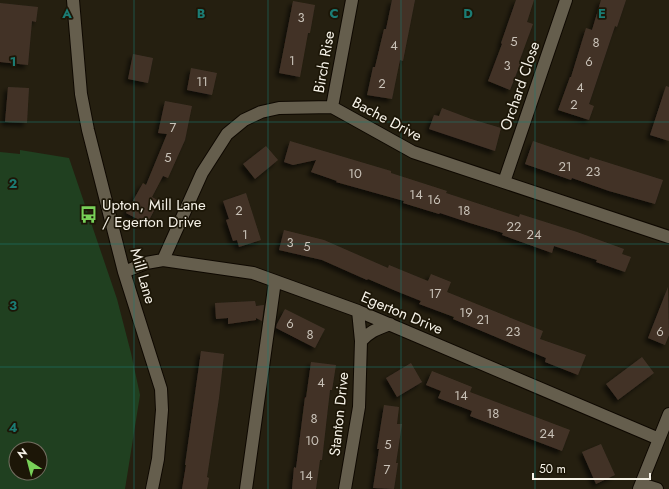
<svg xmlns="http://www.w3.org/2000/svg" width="669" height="489" font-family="Jost,sans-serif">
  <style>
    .green { fill: #204020; fill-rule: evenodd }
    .building { fill: #423328; filter: url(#shadow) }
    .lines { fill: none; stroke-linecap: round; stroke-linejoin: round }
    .minor-casing { stroke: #0e0800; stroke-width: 14 }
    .minor { stroke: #655e4d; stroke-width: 12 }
    .grid { fill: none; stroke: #1b7c74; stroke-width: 1; stroke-opacity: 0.55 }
    .labels { text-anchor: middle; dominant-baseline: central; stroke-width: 3.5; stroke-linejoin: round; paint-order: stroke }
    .number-label { font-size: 13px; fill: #c9c2b8 }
    .street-label { font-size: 15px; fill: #f6f2e8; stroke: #1c1607 }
    .poi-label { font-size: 15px; fill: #f6f2e8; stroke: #1c1607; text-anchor: start }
    .grid-label { font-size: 13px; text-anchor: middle; font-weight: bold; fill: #1b7c74; stroke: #1c1607; stroke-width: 3.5; stroke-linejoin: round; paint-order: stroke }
  </style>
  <defs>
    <filter id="shadow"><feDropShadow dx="-3.5" dy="3.5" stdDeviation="2" flood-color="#0009"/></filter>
  </defs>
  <rect width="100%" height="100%" fill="#251f10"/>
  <path class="green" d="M20,150L69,158L117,299L131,353L140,395L125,489H0V152L20,154ZM16,449H40V473H16Z"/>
  <path class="building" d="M392,0H415L403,61L400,60L392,99L367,95L373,67H375L384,29H386Z
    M516,0H534L527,22L533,24L519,62H521L510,90L488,81L502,44L501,43Z
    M601,0H626L617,27L615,26L589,104L594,106L589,120L558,110L570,77H571L586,28L592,30Z
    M293,1L315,5L310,33H308L300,77L279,73Z
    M0,3L38,7L36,22L32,21L28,65L0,62Z
    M133,54L153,58L148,83L128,79Z
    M191,68L217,73L212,95L187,90Z
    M666,86L669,87V141L650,135Z
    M8,87L29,88L27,123L5,122Z
    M165,101L192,106L185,140L168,178L163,176L152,197L159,201L147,224L126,213L143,183L146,185L167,134L158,133Z
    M442,108L471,119L501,128L495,151L429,129L434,115L439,116Z
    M290,141L391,171V173L447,191L446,193L519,217L520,214L577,232L624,249L622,254L631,257L625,272L596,262L597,260L554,246L552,253L502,235L503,233L470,223L440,213L439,214L403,203L404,201L336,182L337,181L311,172L316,160L293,165L284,162Z
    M533,141L589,160L590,157L663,180L655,204L609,191L572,178L571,180L525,164Z
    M266,146L278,160L255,179L243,164Z
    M246,193L261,240L239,247L237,240L233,241L226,220L229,219L223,201Z
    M284,230L324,240L388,268L389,265L428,281L431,274L451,282L447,292L543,331L540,339L586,355L578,375L545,362L546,358L453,319L454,317L419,304L421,301L396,291L368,279L367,280L322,260L279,250Z
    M668,287L669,335L665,345L648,338Z
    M255,301L256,306L264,305L262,321L256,318V320L228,324V318L216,319L215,303Z
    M285,309L325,329L315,348L276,328L277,324Z
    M201,351L224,354L219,398L207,477L209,478L207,489H182L186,465H185Z
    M642,357L654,373L618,400L606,384Z
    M311,362L336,365L332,390H330L322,460H320L316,489H292L294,467L296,468L305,397L306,398Z
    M411,363L422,382L397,397L386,378Z
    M432,371L472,387L470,392L570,430L562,451L470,416L472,411L438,398L441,391L426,385Z
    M384,405L399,407L397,424H402L396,463H398L394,489L373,488L379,449H377Z
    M601,444L615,475L596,484L582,452Z"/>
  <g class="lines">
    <defs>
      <path id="minor" d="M73,0L81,94L88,130L124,272L161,389L162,410L158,459L152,489
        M332,107L352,0
        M504,182L566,0
        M163,260L202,173L227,134L244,120L261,112L279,108L332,107L413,152L669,237
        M124,272L146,263L163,260L253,273L358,311L659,439
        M361,341C370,331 377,329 390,324
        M641,484L657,489
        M246,489L275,281
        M345,489L359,407L361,341L358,311
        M639,489L669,414"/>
    </defs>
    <use href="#minor" class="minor-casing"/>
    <use href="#minor" class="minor"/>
  </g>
  <path class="grid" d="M134,0V489M268,0V489M401,0V489M535,0V489M0,122H669M0,244H669M0,367H669"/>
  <defs>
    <symbol id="bus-bare" viewBox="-9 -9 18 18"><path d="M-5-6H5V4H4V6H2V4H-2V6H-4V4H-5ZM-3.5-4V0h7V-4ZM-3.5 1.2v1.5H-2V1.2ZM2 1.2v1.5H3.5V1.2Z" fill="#78d158" stroke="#1c1607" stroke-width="2.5" paint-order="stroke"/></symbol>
  </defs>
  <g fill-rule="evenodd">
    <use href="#bus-bare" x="76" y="202" width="25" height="25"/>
  </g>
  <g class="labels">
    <g class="number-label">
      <text x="301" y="17">3</text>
      <text x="514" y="41">5</text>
      <text x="596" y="42">8</text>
      <text x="394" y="45">4</text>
      <text x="292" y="60">1</text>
      <text x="589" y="61">6</text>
      <text x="507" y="65">3</text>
      <text x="202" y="81">11</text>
      <text x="382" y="83">2</text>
      <text x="580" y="87">4</text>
      <text x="574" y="104">2</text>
      <text x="173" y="127">7</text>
      <text x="168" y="157">5</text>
      <text x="565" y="166">21</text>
      <text x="593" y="171">23</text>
      <text x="355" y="173">10</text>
      <text x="416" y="194">14</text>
      <text x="434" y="199">16</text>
      <text x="239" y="210">2</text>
      <text x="464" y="210">18</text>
      <text x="514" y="226">22</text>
      <text x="245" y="234">1</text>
      <text x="534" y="234">24</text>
      <text x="290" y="242">3</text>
      <text x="307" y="246">5</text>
      <text x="435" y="293">17</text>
      <text x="466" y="312">19</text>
      <text x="483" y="319">21</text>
      <text x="290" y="323">6</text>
      <text x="513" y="331">23</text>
      <text x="660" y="331">6</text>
      <text x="310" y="334">8</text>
      <text x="321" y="382">4</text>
      <text x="461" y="395">14</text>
      <text x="493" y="413">18</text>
      <text x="314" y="418">8</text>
      <text x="547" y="433">24</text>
      <text x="312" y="440">10</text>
      <text x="388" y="444">5</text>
      <text x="387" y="469">7</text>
      <text x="306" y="475">14</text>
    </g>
    <g class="street-label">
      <text transform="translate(324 62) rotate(-80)">Birch Rise</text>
      <text transform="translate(520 86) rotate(-71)">Orchard Close</text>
      <text transform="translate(387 119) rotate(28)">Bache Drive</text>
      <text transform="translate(143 276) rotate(74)">Mill Lane</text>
      <text transform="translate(402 313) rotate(23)">Egerton Drive</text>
      <text transform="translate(339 414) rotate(-84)">Stanton Drive</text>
    </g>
    <g class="poi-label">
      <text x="102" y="205">Upton, Mill Lane<tspan x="102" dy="17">/ Egerton Drive</tspan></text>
    </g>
  </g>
  <g class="grid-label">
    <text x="67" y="18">A</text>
    <text x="201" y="18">B</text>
    <text x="334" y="18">C</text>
    <text x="468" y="18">D</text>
    <text x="602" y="18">E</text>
    <text x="13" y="66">1</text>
    <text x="13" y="188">2</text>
    <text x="13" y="310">3</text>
    <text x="13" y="432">4</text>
  </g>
  <g transform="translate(28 461) rotate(324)"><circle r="19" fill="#1c1607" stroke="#736e61"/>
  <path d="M0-3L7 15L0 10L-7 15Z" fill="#78d158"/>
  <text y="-6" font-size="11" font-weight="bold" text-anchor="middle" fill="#f6f2e8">N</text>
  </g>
  <path d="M533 473v6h117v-6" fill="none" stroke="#f6f2e8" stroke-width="2"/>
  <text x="539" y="473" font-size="12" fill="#f6f2e8" stroke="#1c1607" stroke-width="3" paint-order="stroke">50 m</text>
</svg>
